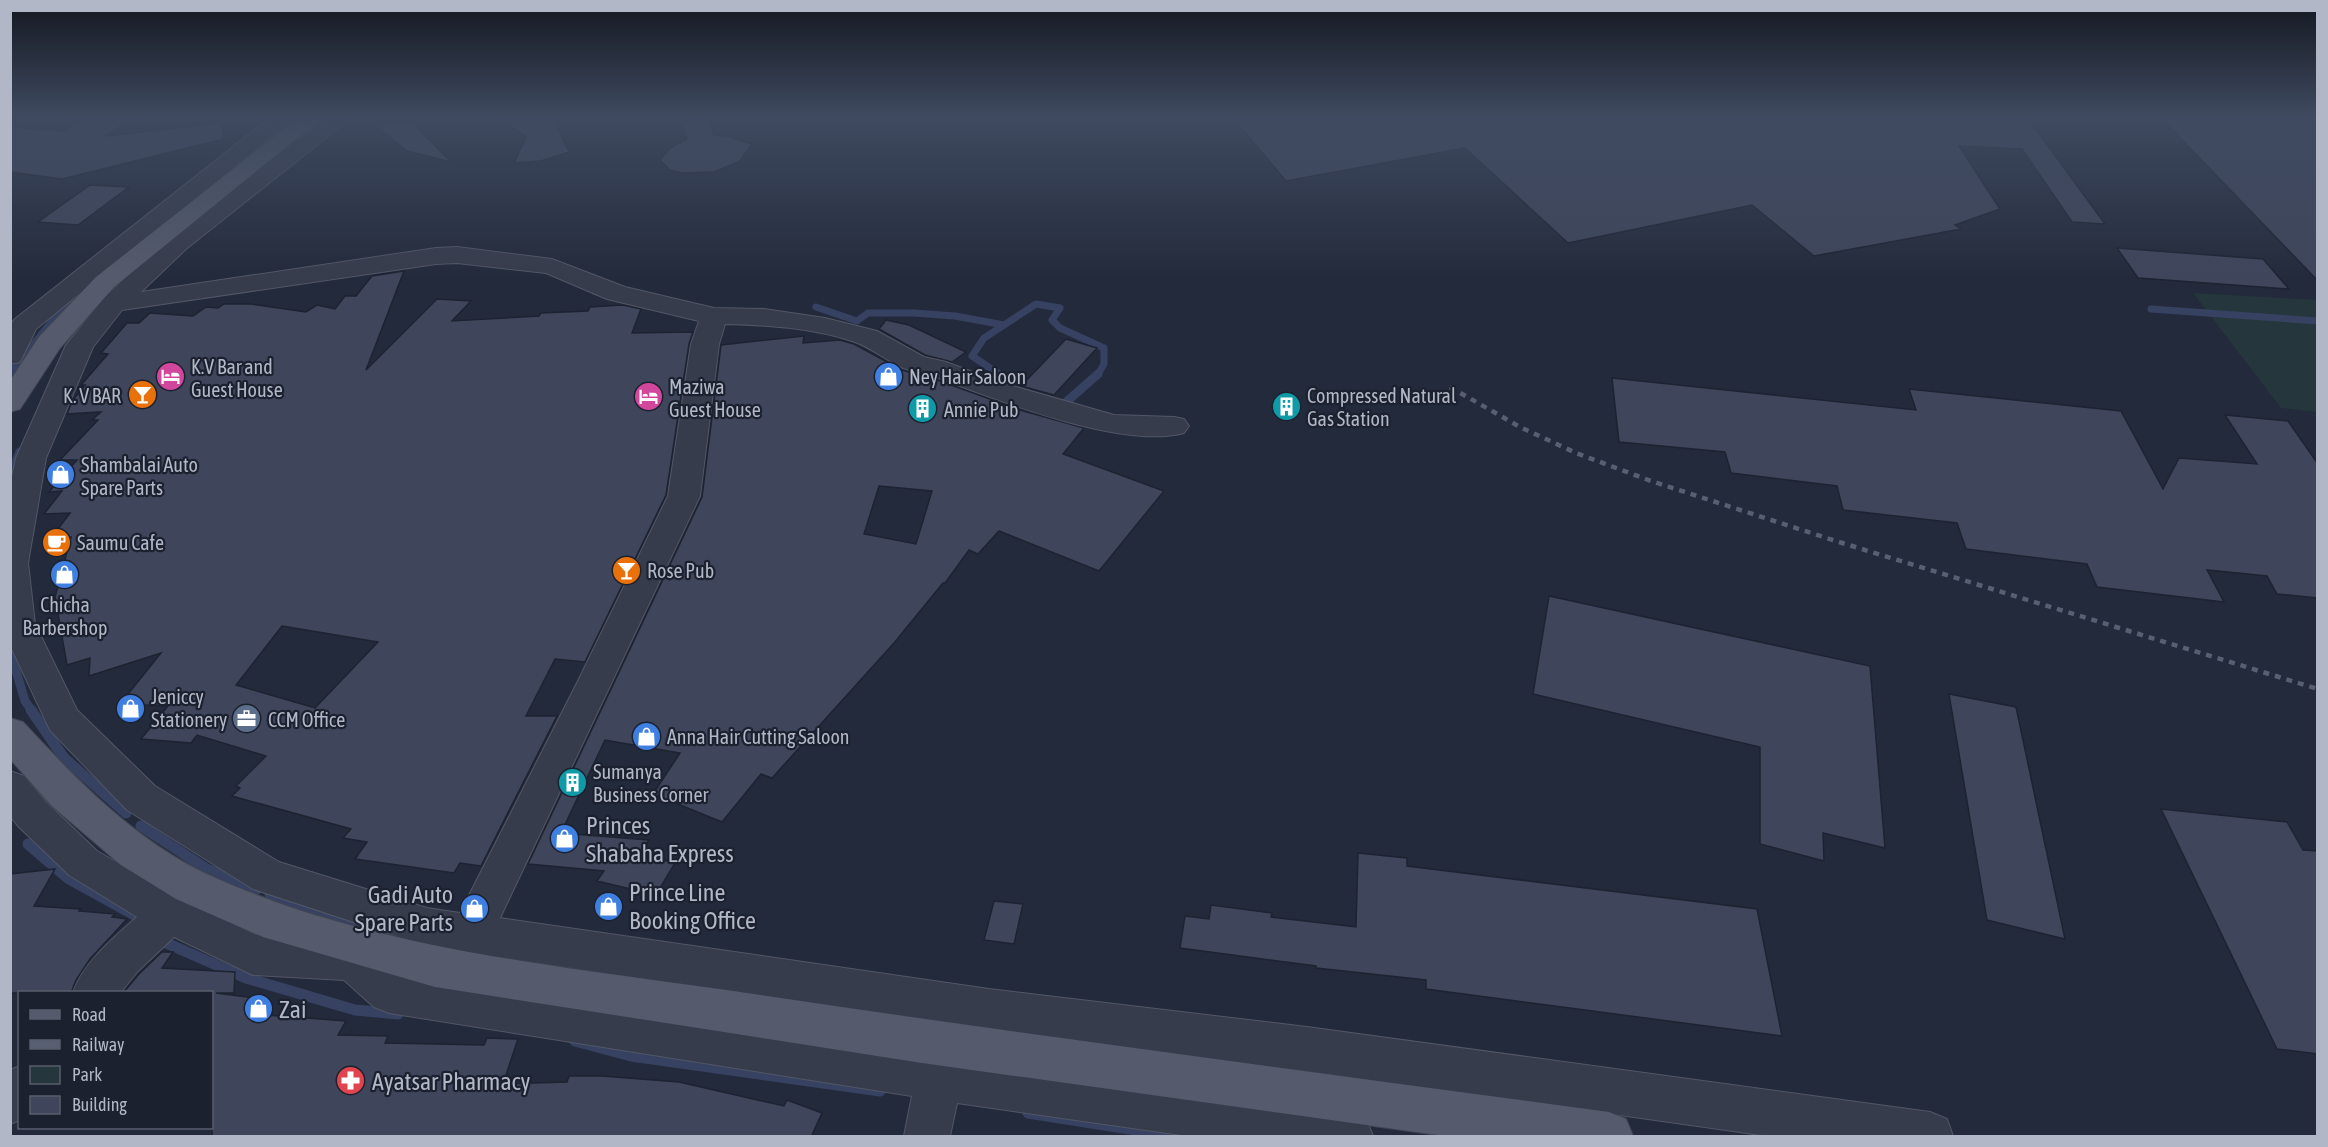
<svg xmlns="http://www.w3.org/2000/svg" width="2328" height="1147" font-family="'Asap Condensed',sans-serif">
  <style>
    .green { fill: #25363c }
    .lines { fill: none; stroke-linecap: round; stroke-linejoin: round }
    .stream-far2 { stroke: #374262; stroke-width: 7 }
    .stream-far1 { stroke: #374262; stroke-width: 9 }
    .stream { stroke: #374262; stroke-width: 11 }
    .building { fill: #3f465b; stroke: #1e2332; stroke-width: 1.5; fill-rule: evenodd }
    .minor-casing { stroke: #525766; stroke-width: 2 }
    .major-casing { stroke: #404554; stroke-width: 2 }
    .minor { fill: #373c4c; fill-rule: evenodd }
    .major { fill: #555b6c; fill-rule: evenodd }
    .rail { stroke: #595f73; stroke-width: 4.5; stroke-dasharray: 6 6; stroke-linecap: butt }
    .labels { text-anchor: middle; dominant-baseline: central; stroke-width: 4.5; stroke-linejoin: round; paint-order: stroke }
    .poi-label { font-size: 20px; fill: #b2b7c7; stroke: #1c2130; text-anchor: start }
    .near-poi-label { font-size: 24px; fill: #b2b7c7; stroke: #1c2130; text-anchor: start }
  </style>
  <rect width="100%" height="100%" fill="#232a3b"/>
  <path class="green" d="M2193,293L2317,300V412L2281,408Z"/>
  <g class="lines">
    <path class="stream-far2" d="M261,144L296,117
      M816,307L857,321L868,313H914L955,316L1004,325L984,338L972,356L999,374L992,376
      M2151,309L2318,321
      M1004,325L1036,304L1060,308L1052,320L1060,328L1104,348V364L1097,376
      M10,373L57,315L89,285"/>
    <path class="stream-far1" d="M977,380L998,374
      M1064,404L1098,374
      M10,476L20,452
      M10,650L25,701L32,711"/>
    <path class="stream" d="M31,710L64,758L126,813
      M141,826L207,869L257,889
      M28,844L69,879L138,917
      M270,894L361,929
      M377,933L408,938
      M164,942L246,978L355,1010L398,1014
      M575,1041L631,1056L880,1091
      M1028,1113L1174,1136"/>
  </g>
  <path class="building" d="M83,117H134L105,136L222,123L224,139L62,179L10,172V127L63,131Z
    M499,117H553L569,152L541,161L514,163L526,137Z
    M707,117L714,135L727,136L752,144L740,161L714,172L682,173L670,170L660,160L670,148L687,139L681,121Z
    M1232,117H2027L2105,224L2072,222L2022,149L1959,146L2000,209L1955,225L1961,229L1814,256L1752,205L1568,243L1465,148L1286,181Z
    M2160,117H2318V281Z
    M371,122L414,124L451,162L407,151Z
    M90,185L129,187L78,225L38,222Z
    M2117,248L2263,259L2289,289L2138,278Z
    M404,271L366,370L437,299L471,301L452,321L539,316L541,313L588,311L590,307L623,305L641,309L632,333L693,332L689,344L666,495L585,662L555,659L526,716H557L481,866L460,863L454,873L355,859L367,842L343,838L351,829L232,796L240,788L236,786L266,756L197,735L191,743L141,739L168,706L120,704L161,653L89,676L90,658L67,665L55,597L71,537L51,538L70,513L44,514L62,491L49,492L77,460H60L98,420H92L101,412L67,414L72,401L85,385H81L108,354L101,353L127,323H139L150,313L193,316L206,307L218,308L224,304H251L306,312L317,305L335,309L345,296H356L372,276ZM282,626L378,642L315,708L236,685Z
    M886,320L909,325L966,352L952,362L925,355L879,329Z
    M804,336L803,343L840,340L854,344L902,370L929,377L1020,410L1084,428L1063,454L1164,491L1099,571L999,531L978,554L969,550L945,583H943L894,643L772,778L761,774L722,822L653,794L680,753L605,740L561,833L649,840L640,854L675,863L656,895L597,881L604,871L528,864L702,497L721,345ZM879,486L932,491L916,544L864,534Z
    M1066,339L1097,348L1054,395L1021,386Z
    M1612,378L1916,410L1909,389L2121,411L2163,489L2179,458L2257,464L2225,415L2288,421L2318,464V598L2277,594L2267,576L2207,570L2224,602L2097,587L2087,564L1966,549L1957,523L1843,510L1837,486L1731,473L1725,452L1619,442Z
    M1549,596L1870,666L1885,848L1823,833L1824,861L1760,844V747L1533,694Z
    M1949,694L2016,707L2065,939L1987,920Z
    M2161,809L2287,822L2303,850L2318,851V1054L2277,1049Z
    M1358,853L1407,858V866L1757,909L1782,1036L1426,989V980L1316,968V966L1180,948L1185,916L1209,919L1211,905L1272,913L1271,917L1356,927Z
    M55,869L34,906L81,909L79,911L115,914L112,917L127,919L90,959L76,980L71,993H10V874Z
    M994,901L1023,904L1014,944L984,940Z
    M162,952H173L162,968L235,972L234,993H216L255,998L250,1005L271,1008L267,1015L346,1021L338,1035L388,1036L385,1043L484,1045L487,1038L518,1039L503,1084L567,1082L569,1076H602L679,1082L784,1106L787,1100L822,1113L811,1137H212V993H123L139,974Z"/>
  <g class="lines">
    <defs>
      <path id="minor" d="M271,117H295L36,329L20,362L10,364V325L15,319Z
        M327,117H352L186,249L141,292L436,248L457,247L552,259L625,287L714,308L764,309L825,318L877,331L924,357L946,362L999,382L1114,415L1174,417L1184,419L1189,426L1184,433C1120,450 993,398 930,375C921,372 912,371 903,368C887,361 872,348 855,342C814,328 768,325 725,324L719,344L700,496L500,918L989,989L1307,1027L1930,1112L1947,1119L1953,1136H1768L1307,1071L989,1031L427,946L253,889L127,810L50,730L10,645V486L16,458L66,345L105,297L168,239ZM457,263L546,273L607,299L699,321L691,344L668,496L578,681L460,913L427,908L279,862L155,786L77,710L35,624L28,563L46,458L93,347L122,310L436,264Z
        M10,771L24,776L46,802L97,851L163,889L166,884L181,879L196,884L202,897L197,907L256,935L353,941L368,947L399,973L939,1055L1349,1112L1366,1119L1373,1136H1188L957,1103L950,1136H904L912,1096L389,1013L374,1007L344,980L253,975L174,937L137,972L121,992H73C84,962 113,938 137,917L69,875L18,826L10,816Z
        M20,1066V1120L10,1124V1070Z"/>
      <path id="major" d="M299,117H323L114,287L60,348L20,409L10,412V381L39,337L96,277Z
        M10,718L23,722C78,781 135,841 209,875C375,951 569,967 747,993C1034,1036 1322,1073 1609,1112L1626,1119L1633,1136H1445L922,1063L435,987L263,937L176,899L121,865L52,806L10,759Z"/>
    </defs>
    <use href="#minor" class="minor-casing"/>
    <use href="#major" class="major-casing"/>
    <use href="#minor" class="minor"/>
    <use href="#major" class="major"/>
    <path class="rail" d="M1450,387L1520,427L1576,453L1651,481L1839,542L2318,689"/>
  </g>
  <linearGradient id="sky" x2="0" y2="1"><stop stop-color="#131720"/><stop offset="0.42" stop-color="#3f4a60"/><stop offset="1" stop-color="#3f4a60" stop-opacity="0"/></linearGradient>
  <rect width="2328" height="278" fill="url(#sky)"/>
  <defs>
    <symbol id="shop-disc" viewBox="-11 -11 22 22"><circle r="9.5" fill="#3f7fe0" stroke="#1c2130"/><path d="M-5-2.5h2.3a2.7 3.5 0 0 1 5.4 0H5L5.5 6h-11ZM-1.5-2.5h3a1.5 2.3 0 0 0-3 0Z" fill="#fff"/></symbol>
    <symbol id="hotel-disc" viewBox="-11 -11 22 22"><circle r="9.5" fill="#d1479c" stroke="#1c2130"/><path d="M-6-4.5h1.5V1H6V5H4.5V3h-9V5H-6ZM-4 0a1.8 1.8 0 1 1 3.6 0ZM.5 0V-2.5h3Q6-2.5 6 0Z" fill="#fff"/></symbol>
    <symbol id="bar-disc" viewBox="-11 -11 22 22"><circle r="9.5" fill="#e8710a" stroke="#1c2130"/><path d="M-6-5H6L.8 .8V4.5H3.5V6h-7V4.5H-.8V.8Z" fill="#fff"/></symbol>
    <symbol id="building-disc" viewBox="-11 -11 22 22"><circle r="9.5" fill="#0f9aa8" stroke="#1c2130"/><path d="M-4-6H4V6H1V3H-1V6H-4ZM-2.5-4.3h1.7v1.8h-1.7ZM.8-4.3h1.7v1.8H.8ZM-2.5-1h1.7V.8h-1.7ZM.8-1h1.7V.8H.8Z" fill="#fff"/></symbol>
    <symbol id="cafe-disc" viewBox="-11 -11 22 22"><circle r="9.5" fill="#e8710a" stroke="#1c2130"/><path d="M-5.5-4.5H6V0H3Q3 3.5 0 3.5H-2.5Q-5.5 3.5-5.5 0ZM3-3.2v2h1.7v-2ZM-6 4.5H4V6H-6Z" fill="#fff"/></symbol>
    <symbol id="office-disc" viewBox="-11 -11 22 22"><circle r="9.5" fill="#5c6f8a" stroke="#1c2130"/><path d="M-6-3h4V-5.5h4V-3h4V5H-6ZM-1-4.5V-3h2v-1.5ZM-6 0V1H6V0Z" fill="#fff"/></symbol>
    <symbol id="pharmacy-disc" viewBox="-11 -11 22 22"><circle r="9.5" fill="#e0444e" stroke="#1c2130"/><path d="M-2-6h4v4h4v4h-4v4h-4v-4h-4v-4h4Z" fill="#fff"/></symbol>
  </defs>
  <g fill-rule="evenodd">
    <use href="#shop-disc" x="872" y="360" width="33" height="33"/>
    <use href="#hotel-disc" x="154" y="360" width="33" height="33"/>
    <use href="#bar-disc" x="126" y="378" width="33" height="33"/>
    <use href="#hotel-disc" x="632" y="380" width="33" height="33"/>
    <use href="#building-disc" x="1270" y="390" width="33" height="33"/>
    <use href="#building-disc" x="906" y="392" width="33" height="33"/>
    <use href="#shop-disc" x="44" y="458" width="33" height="33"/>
    <use href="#cafe-disc" x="40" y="526" width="33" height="33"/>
    <use href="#bar-disc" x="610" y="554" width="33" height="33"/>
    <use href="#shop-disc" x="48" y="558" width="33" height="33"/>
    <use href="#shop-disc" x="114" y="692" width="33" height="33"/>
    <use href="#office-disc" x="230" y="702" width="33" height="33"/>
    <use href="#shop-disc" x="630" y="720" width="33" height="33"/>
    <use href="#building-disc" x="556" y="766" width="33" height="33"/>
    <use href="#shop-disc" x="548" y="822" width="33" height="33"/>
    <use href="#shop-disc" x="592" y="890" width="33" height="33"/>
    <use href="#shop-disc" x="458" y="892" width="33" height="33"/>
    <use href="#shop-disc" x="242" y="992" width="33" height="33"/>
    <use href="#pharmacy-disc" x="334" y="1064" width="33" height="33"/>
  </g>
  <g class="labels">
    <g class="poi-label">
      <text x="191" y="366">K.V Bar and<tspan x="191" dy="23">Guest House</tspan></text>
      <text x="909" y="376">Ney Hair Saloon</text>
      <text x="669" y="386">Maziwa<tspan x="669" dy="23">Guest House</tspan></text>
      <text x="121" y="395" text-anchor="end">K. V BAR</text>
      <text x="1307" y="395">Compressed Natural<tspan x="1307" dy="23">Gas Station</tspan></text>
      <text x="944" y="409">Annie Pub</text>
      <text x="81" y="464">Shambalai Auto<tspan x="81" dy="23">Spare Parts</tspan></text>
      <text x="77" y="542">Saumu Cafe</text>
      <text x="647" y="570">Rose Pub</text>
      <text x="65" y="604" text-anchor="middle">Chicha<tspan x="65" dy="23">Barbershop</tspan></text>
      <text x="151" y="696">Jeniccy<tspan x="151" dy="23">Stationery</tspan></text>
      <text x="268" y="719">CCM Office</text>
      <text x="667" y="736">Anna Hair Cutting Saloon</text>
      <text x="593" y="771">Sumanya<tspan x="593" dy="23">Business Corner</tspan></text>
    </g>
    <g class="near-poi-label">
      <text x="586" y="825">Princes<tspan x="586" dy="28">Shabaha Express</tspan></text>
      <text x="629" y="892">Prince Line<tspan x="629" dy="28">Booking Office</tspan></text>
      <text x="453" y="894" text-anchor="end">Gadi Auto<tspan x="453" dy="28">Spare Parts</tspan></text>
      <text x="279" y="1009">Zai</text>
      <text x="372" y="1081">Ayatsar Pharmacy</text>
    </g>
  </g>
  <rect width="2328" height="1147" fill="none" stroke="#b2b7c7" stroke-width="24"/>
  <rect x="18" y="991" width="195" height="138" fill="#1c2130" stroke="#585d6c" stroke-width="1.5"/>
  <rect x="30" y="1010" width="30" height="9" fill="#555b6c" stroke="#585d6c" stroke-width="1.5"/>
  <text x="72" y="1021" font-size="18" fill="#b2b7c7">Road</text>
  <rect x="30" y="1040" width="30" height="9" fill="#595f73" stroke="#585d6c" stroke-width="1.5"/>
  <text x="72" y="1051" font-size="18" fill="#b2b7c7">Railway</text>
  <rect x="30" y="1066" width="30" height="18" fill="#25363c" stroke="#585d6c" stroke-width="1.5"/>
  <text x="72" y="1081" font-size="18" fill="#b2b7c7">Park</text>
  <rect x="30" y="1096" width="30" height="18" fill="#3f465b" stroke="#585d6c" stroke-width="1.5"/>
  <text x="72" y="1111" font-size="18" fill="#b2b7c7">Building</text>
</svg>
